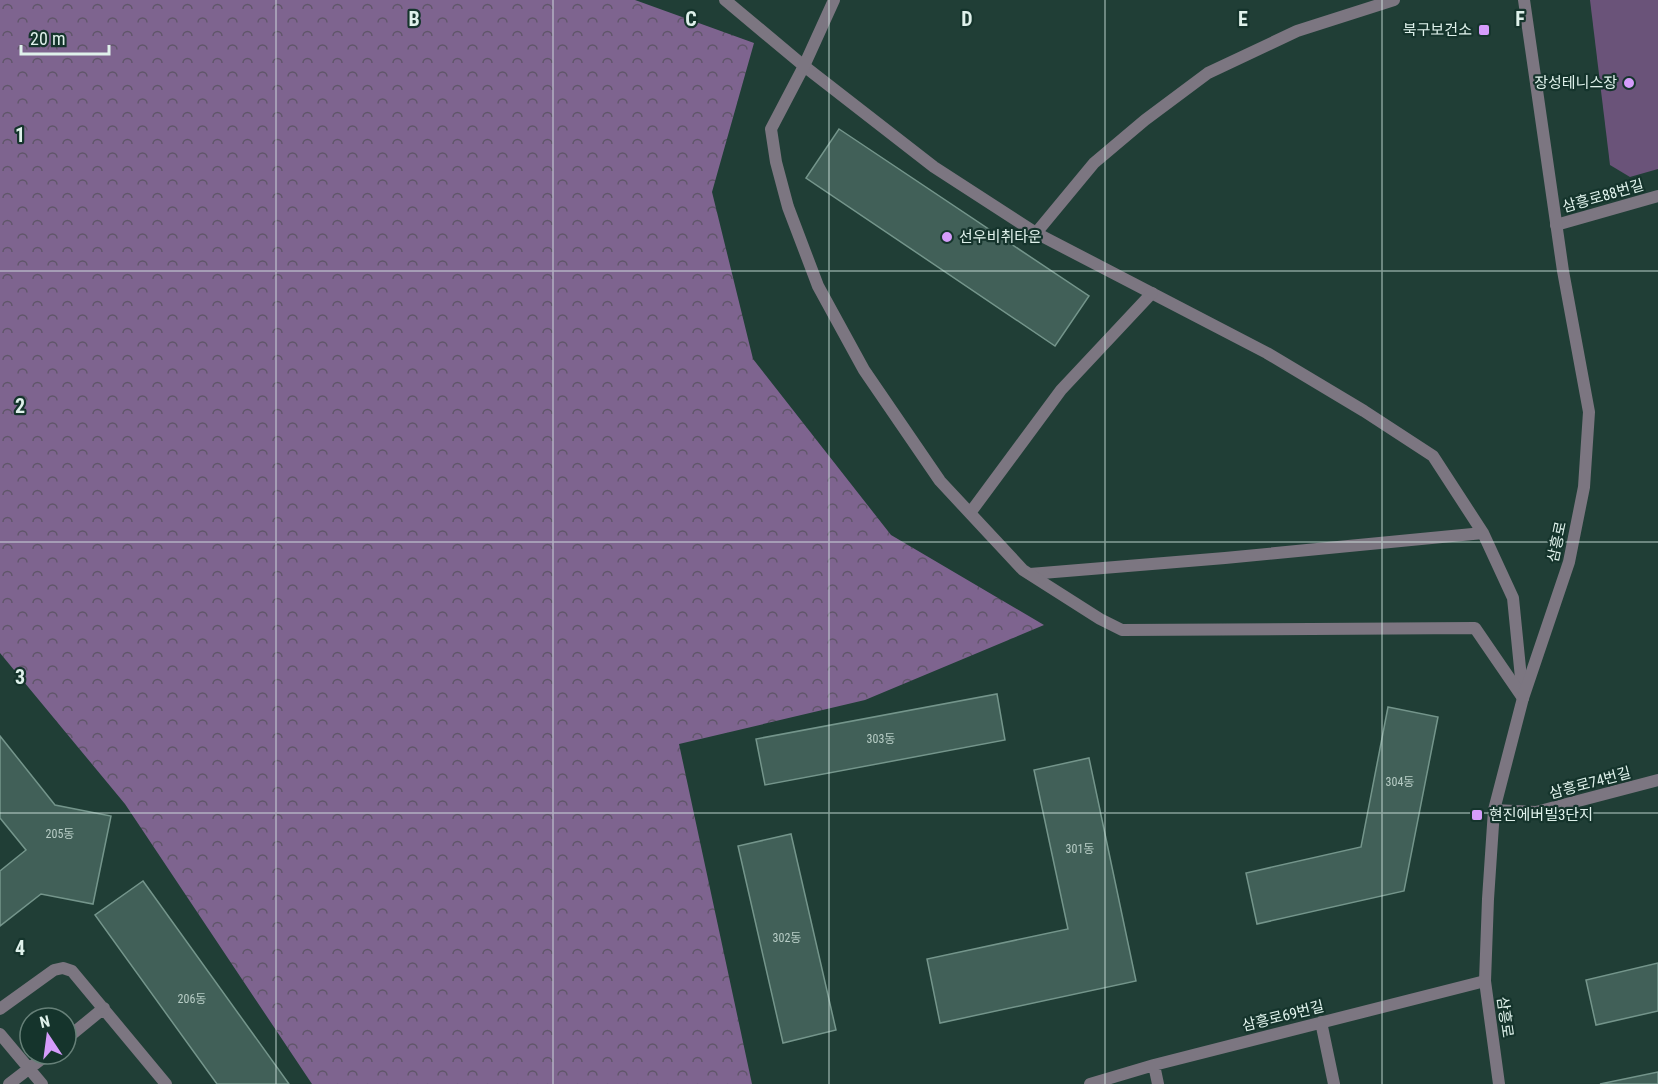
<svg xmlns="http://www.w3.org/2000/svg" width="1658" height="1084" font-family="'Roboto Condensed','Noto Sans KR',sans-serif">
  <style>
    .green { fill: #6a5379 }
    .forest { fill: url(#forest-crowns) }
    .building { fill: #416058; stroke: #74958b; stroke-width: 1.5 }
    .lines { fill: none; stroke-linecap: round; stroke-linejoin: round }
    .service { stroke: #7c7681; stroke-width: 12 }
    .minor { stroke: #7c7681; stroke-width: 12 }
    .tertiary { stroke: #7c7681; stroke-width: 12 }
    .grid { fill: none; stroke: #dff1eb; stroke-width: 1.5; stroke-opacity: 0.55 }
    .poi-dot { fill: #d59cfb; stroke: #15342c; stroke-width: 2 }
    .labels { text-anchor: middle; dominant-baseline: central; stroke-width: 4.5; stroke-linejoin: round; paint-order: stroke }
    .number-label { font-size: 12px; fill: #b8cdc6 }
    .poi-label { font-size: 15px; fill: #dff1eb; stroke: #15342c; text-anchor: end }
    .street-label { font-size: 15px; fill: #dff1eb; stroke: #15342c }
    .grid-label { font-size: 20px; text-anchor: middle; font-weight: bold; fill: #dff1eb; stroke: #15342c; stroke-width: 4.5; stroke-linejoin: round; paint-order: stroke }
  </style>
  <defs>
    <pattern id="forest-crowns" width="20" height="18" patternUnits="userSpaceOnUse" patternTransform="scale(1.5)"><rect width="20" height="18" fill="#7e648f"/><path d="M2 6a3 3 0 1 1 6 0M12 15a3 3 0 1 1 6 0" fill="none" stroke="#60566a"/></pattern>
  </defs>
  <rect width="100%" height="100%" fill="#203e36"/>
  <path class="green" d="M1590,0H1658V169L1630,177L1610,165Z"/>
  <path class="forest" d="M0,0H635L754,43L712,192L753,359L891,535L1044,625L865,700L679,744L752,1084H312L125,804L0,653Z"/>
  <path class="building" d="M839,129L1089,296L1055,346L806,178Z
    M997,694L1005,740L765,785L756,739Z
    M1388,707L1438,717L1404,891L1257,924L1246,873L1361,847Z
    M0,736L55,805L111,816L93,904L41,894L0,926V871L26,850L0,818Z
    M1089,758L1136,981L940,1023L927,959L1068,929L1034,770Z
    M791,834L836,1030L783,1043L738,846Z
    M143,881L289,1084H217L95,915Z
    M1658,963V1011L1596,1025L1586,980Z
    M1658,1072V1084H1600Z"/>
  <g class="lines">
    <path class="service" d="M725,0L804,66L934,167L1036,233L1267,353L1364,411L1433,456L1483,533L1513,598L1523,698
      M1030,574L1225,558L1483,533"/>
    <path class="minor" d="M834,0L804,66L771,129L776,162L788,207L818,286L864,370L940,481L1023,570L1100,619L1122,630L1475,628L1523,698
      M1556,225L1658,196
      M1036,233L1094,163L1145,120L1208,73L1297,31L1394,0
      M970,513L1061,390L1152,293
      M1494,810L1536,812L1658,780
      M0,1009L54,970L63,968L72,971L166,1084
      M1321,1022L1334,1084
      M0,1034L42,1084
      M66,1039L104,1008
      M1154,1065L1158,1084
      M9,1084L48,1054
      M1090,1084L1154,1065L1485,981"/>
    <path class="tertiary" d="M1499,1084L1485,981L1488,899L1494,810L1523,698L1569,562L1584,487L1589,412L1563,271L1524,0"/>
  </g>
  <path class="grid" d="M276,0V1084M553,0V1084M829,0V1084M1105,0V1084M1382,0V1084M0,271H1658M0,542H1658M0,813H1658"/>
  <g class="poi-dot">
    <rect x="1478" y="24" width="12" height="12" rx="3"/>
    <circle cx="1629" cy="83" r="6"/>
    <circle cx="947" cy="237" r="6"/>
    <rect x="1471" y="809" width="12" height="12" rx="3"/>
  </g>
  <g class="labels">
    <g class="number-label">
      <text x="881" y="739">303동</text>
      <text x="1400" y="782">304동</text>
      <text x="60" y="834">205동</text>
      <text x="1080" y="849">301동</text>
      <text x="787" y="938">302동</text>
      <text x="192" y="999">206동</text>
    </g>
    <g class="poi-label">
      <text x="1472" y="30">북구보건소</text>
      <text x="1617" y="83">장성테니스장</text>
      <text x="959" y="237" text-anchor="start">선우비취타운</text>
      <text x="1489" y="815" text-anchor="start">현진에버빌3단지</text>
    </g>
    <g class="street-label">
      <text transform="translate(1603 196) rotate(-16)">삼흥로88번길</text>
      <text transform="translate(1557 542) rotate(-78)">삼흥로</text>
      <text transform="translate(1590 783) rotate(-15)">삼흥로74번길</text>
      <text transform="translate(1283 1016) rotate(-14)">삼흥로69번길</text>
      <text transform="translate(1505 1017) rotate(82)">삼흥로</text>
    </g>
  </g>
  <g class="grid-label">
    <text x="414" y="26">B</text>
    <text x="691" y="26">C</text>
    <text x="967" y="26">D</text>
    <text x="1243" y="26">E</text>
    <text x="1520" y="26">F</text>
    <text x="20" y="142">1</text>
    <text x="20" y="413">2</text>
    <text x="20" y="684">3</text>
    <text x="20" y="955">4</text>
  </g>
  <g transform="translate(48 1036) rotate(347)"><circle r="28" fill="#15342c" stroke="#668078" stroke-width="1.5"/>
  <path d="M0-4.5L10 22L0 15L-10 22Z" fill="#d59cfb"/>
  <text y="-9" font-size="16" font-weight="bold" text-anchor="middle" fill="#dff1eb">N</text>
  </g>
  <path d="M21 45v9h88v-9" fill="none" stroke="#dff1eb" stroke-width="3"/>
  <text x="30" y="45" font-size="18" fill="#dff1eb" stroke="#15342c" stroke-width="4.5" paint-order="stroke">20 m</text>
</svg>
